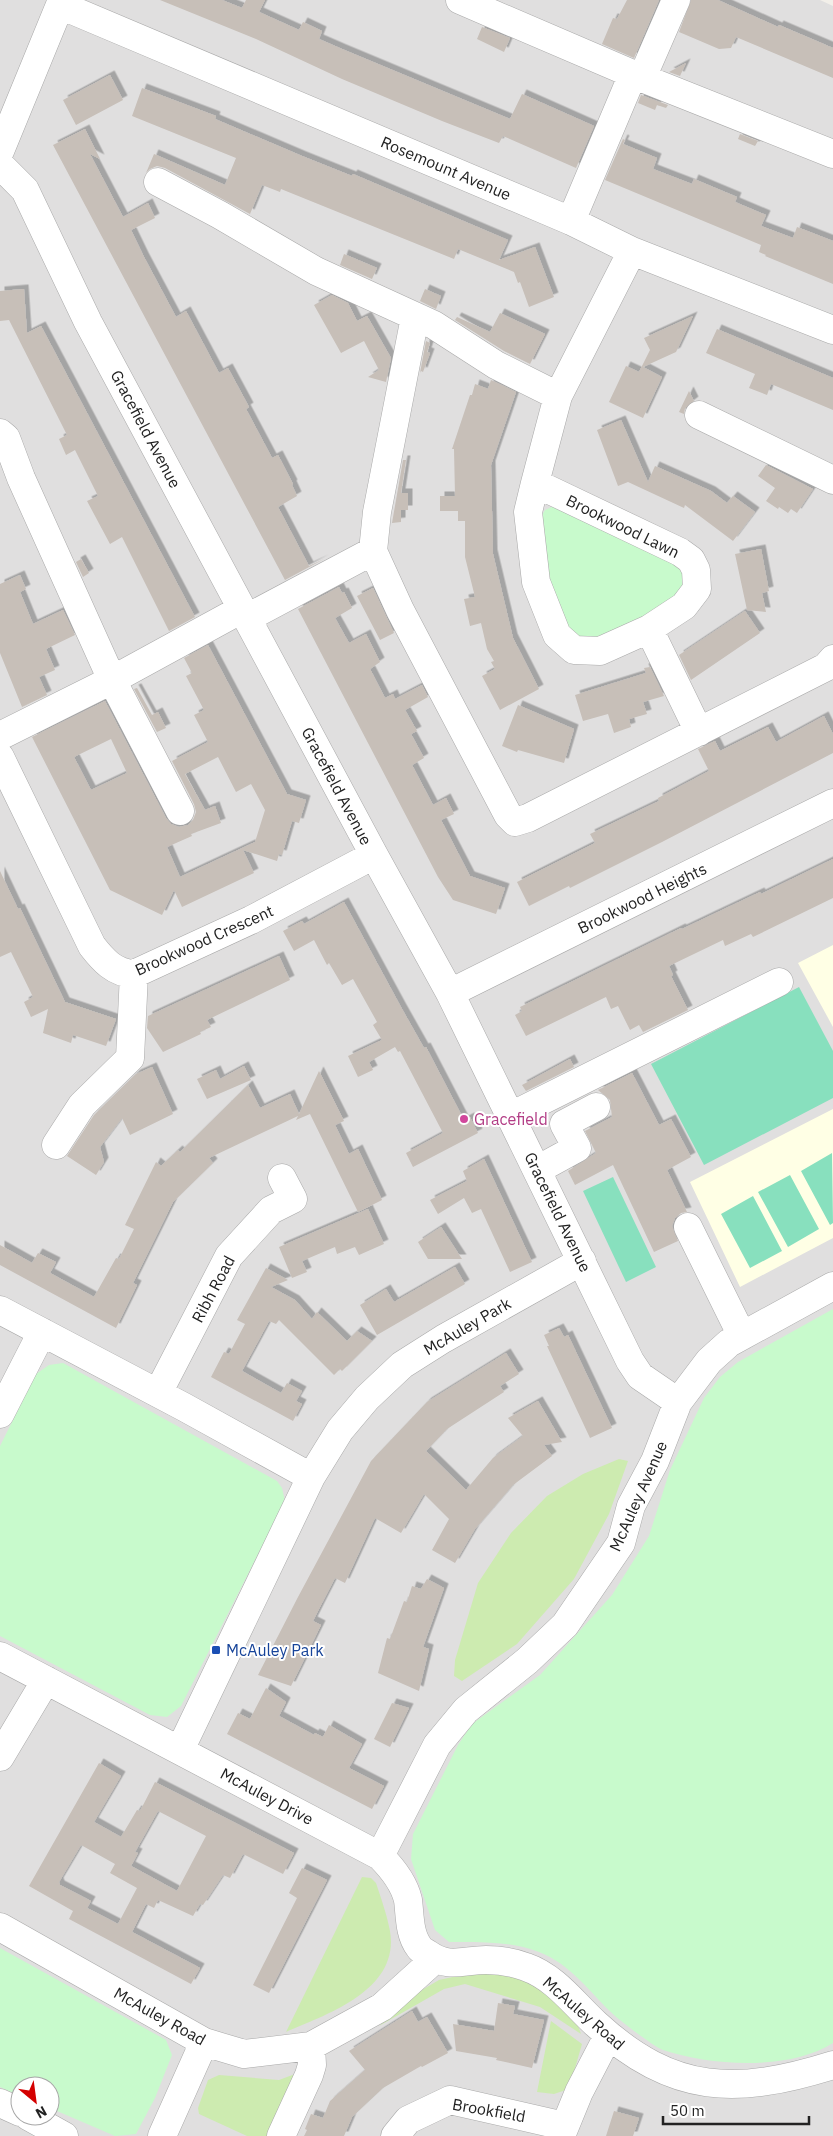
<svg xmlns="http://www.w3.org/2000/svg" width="833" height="2136" font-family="'IBM Plex Sans',sans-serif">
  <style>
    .residential { fill: #e0dfdf; fill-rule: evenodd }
    .education { fill: #ffffe5 }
    .grass { fill: #cdebb0 }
    .park { fill: #c8facc }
    .pitch { fill: #88e0be }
    .building { fill: #c7bfb8; fill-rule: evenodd; filter: url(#shadow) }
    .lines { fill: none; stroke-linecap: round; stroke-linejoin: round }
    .minor-casing { stroke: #a9a9a9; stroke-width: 29 }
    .minor { stroke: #fff; stroke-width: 28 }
    .hotel-dot { fill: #d1479c; stroke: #fff; stroke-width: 2 }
    .transit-dot { fill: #1a4fb4; stroke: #fff; stroke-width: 2 }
    .labels { text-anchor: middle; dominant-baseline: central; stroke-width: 4; stroke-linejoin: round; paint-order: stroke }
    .street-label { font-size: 16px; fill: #222; stroke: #fff }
    .hotel-label { font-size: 16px; fill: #b23c85; stroke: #fff; text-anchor: start }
    .transit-label { font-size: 16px; fill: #164399; stroke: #fff; text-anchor: start }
  </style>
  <defs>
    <filter id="shadow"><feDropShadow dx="4.5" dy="-4.5" stdDeviation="0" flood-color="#0004"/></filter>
  </defs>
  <rect width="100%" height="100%" fill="#f2efe9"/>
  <path class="residential" d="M0,0H820L833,6V2136H0ZM20,2086H50V2116H20Z"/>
  <path class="education" d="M833,945V1027L798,963Z
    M833,1109V1238L740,1287L690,1182Z"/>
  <path class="grass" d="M619,1459L628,1461L609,1514L574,1579L517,1644L462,1681L454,1676L455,1660L478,1583L511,1533L547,1496L583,1474Z
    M362,1877L371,1878L376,1883C381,1898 387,1915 390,1931C400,1990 328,2014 286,2032Z
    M475,1972C511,1974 535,1980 561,2005C571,2015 577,2020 581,2034L540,2007L465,1984L444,1989L379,2026L415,1994L439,1980Z
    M551,2021L582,2044L569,2089L554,2094L537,2092Z
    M295,2074L275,2136H247L199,2114L198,2108L208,2080L219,2075L279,2080Z"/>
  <path class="park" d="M554,506L684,562L690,578L674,606L595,640H581L565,630L547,582L540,519L545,510Z
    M833,1309V2043C789,2071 711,2066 663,2050C653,2046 623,2023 614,2015C590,1993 571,1964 539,1952C513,1941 477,1942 449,1942L435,1930L411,1859L413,1834L458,1745L472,1724L540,1675L612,1595L649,1536L670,1470L704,1398L720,1377L738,1362Z
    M63,1363L277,1481L282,1488L285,1501L181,1706L167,1717L150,1715L0,1636V1446L36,1374L49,1365Z
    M0,1948L166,2040L172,2055L155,2098L136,2134L115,2136L50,2108V2086H20V2096L0,2087Z"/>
  <path class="pitch" d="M799,987L833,1051V1098L704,1165L651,1064Z
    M832,1153L833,1223L830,1225L801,1171Z
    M790,1175L819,1229L788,1247L758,1192Z
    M613,1177L656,1267L626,1282L583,1191Z
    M753,1196L782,1251L750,1268L721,1214Z"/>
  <path class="building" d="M160,0H222L242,8L246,0H265L259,12L299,30L303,22L322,31L319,39L342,49L510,119L522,94L594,126L576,168L503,136L499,143L442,121L342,79L256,39Z
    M627,0H659L634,58L602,44L613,18L617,19Z
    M691,0H718L778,27L779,25L833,48V78L736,37L731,48L719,49L679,32Z
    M482,27L510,38L504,52L477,39Z
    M686,63L680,76L669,72Z
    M110,75L123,100L76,125L63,100Z
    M142,88L216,116L215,119L302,156L352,176L353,174L508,240L499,260L535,247L554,297L529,307L520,282L518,283L514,272L458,249L454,259L281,189L280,192L262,185L250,214L165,168L157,166L150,169L146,173L154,154L225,185L236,158L132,116Z
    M641,95L668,105L666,108L657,105L655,110L638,103Z
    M85,129L100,159L90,154L123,217L148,203L155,218L131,230L144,257L176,317L186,311L219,373L228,368L249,407L246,409L272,458L278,455L293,484L292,485L297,496L278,507L309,566L324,559L285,580L53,145Z
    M740,134L758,141L755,146L738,139Z
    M623,139L625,140L623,144L657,158L653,169L692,184L694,179L737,197L735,202L766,215L761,226L793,238L797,227L833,241V284L765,256L766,255L759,252L761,245L605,180Z
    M344,254L377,268L372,279L340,265Z
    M24,289L27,333L41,326L195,617L169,631L122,537L110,544L87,501L98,496L75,450L66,455L59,439L67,435L9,320L0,321V291Z
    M425,289L441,296L436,309L420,301Z
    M332,295L348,303L357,321L367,316L391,358L386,382L368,377L379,370L364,341L341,353L314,305Z
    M500,313L545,334L530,364L504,351L455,320L457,317L490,332Z
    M693,316L676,352L643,367L662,377L643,418L609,402L626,366L639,372L650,350L644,338Z
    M717,329L833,378V410L771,384L767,395L749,388L755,374L706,353Z
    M426,341L430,343L427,352L430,353L423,372L421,371L420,373Z
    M491,380L516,392L491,465L493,554L513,638L539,689L500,710L482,676L495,669L491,662L494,661L487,649L481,623L470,626L464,599L475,597L465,557V521H458V511H440V496H455L454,449H452L470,395H472L475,384L488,389Z
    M689,391L694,401L685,408L684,414L679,412Z
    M621,420L648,482L655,466L711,491L727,503L733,496L755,512L733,541L685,505L684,508L628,482L618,486L597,430Z
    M403,460H406L401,493H408V510H401V522L392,523Z
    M766,465L813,489L797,513L791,509L788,513L779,507L778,509L766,501L775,488L758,476Z
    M761,549L769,591L762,593L766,612L747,610L735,554Z
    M81,559L89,573L83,577L76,562Z
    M20,575L26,589L20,592L33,624L63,610L75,635L46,649L55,670L39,677L47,695L22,707L0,653V584Z
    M339,587L342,593L344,592L352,608L335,618L349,643L366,634L380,662L370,669L385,698L393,694L395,699L422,685L428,697L405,710L417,731L411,734L424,758L412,765L433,805L446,798L454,814L441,820L470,876L505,888L496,914L453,900L438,877L298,609Z
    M373,588L394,633L380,640L357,596Z
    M745,611L760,633L691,680L679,655Z
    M208,645L287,794L306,800L299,823L292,821L282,855L279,854L277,861L243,850L254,873L182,907L174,890L162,915L110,890L32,737L105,701L166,818L171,824L179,827L188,825L193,820L196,812L194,804L172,761L208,742L194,715L204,710L186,676L192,673L184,658ZM111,739L127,773L91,790L74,757ZM218,757L236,792L251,784L265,810L255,842L180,877L167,847L192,836L191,834L221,823L215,806L205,810L185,774Z
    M650,667L664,696L643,702L647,714L629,719L631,727L614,733L608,714L583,721L575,695L646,673L644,668Z
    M137,688L152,715L158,712L166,728L157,732L134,689Z
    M518,705L574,729L564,763L518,750L517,752L502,746Z
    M824,716L833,734V753L662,842L570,888L569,886L529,906L517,882L595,843L590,834L659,801L658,798L709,771L698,749L715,741L720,751L768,727L776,742Z
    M833,859V898L753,937L751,934L725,946L723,940L669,966L673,975L671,976L688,1010L643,1032L639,1025L630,1030L618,1006L611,1009L606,997L526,1036L515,1015L522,1011L520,1007L681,928L682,929L760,892L761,894Z
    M0,871L18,909L20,908L65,1002L116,1019L106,1046L73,1035L71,1043L43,1033L48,1009L31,1017L24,1002L33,997L11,952L0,957Z
    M344,902L402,1009L424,1048L426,1047L464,1120L470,1117L478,1133L413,1167L406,1153L443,1133L400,1051L398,1052L395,1047L369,1062L373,1070L358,1077L348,1056L382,1040L373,1025L377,1022L353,979L342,985L329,963L327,965L314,940L294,951L283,931L302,921L304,924Z
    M279,956L290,980L207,1020L211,1027L200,1032L201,1034L163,1052L147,1028L148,1016Z
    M570,1059L574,1067L526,1091L522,1085Z
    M244,1066L251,1080L207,1099L197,1079L216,1070L220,1079Z
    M152,1067L173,1114L130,1135L122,1118L100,1147L104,1162L96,1175L67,1156L94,1115L136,1074Z
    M319,1071L344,1121L335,1125L349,1154L358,1149L382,1200L358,1212L310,1114L296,1120L298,1116L209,1158L213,1163L173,1202L133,1283L137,1285L116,1328L0,1265V1245L32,1263L38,1253L56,1262L50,1273L94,1297L116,1258L119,1259L134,1229L125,1225L156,1162L161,1166L178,1150L180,1152L248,1085L260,1108L290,1094L299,1114Z
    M632,1073L659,1125L671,1119L691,1157L667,1170L687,1212L681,1213L675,1218L672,1226L678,1241L654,1252L613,1165L575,1185L568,1171L596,1153L585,1131L612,1117L610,1100L598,1090Z
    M484,1159L532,1262L510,1272L481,1209L472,1213L464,1198L438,1214L430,1200L467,1181L463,1171Z
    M368,1209L384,1244L359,1255L355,1247L337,1254L335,1247L302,1261L307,1272L292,1278L279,1247Z
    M441,1227L462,1259H428L418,1242Z
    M455,1267L465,1284L377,1335L360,1305L386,1289L394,1302Z
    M266,1268L288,1280L271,1287L295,1300L312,1319L317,1312L347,1341L357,1331L372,1341L342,1371L340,1369L334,1375L279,1320L276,1324L269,1321L242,1371L281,1393L287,1383L302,1391L296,1401L302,1404L293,1421L211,1377L224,1352L229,1354L245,1324L237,1320Z
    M559,1328L564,1337L568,1335L612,1428L590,1438L547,1346H549L544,1335Z
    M506,1353L519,1374L500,1386L504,1392L447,1429L426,1451L466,1490L493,1458L523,1436L508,1418L538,1401L562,1442L544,1445L552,1456L513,1485L475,1529L455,1563L432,1550L449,1519L424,1494L401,1533L375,1518L345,1583L335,1578L320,1607L313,1621L321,1625L291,1686L258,1675L298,1597L371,1461L427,1402Z
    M427,1579L444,1588L423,1647L429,1649L419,1691L378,1673L387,1638L390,1639L404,1601L407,1602L412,1586L421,1589Z
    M266,1688L286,1702L279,1716L314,1735L315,1733L323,1737L329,1725L362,1744L349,1768L384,1786L372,1809L227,1734L238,1713L250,1719Z
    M392,1703L409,1708L390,1747L374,1739Z
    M99,1763L121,1776L94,1822L121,1837L137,1810L140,1811L155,1782L294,1853L283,1874L243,1854L230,1878L223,1875L203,1905L200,1904L193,1916L158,1900L154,1908L146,1904L132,1932L200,1968L191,1984L69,1919L73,1911L29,1886ZM158,1811L206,1836L177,1891L131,1866L138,1853L135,1852ZM81,1845L115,1864L110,1873L137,1888L118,1924L87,1908L91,1901L60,1885L59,1882Z
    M302,1868L327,1880L269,1993L253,1985L297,1898L289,1893Z
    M498,2003L515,2006L513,2014L544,2020L532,2068L496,2060L497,2058L456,2051L453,2024L494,2031Z
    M412,2011L418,2022L427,2017L448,2053L422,2067L421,2066L383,2088L352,2117L344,2136H304L307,2130L305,2129L311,2114L323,2118L330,2101L365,2070L349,2051Z
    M614,2111L639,2118L633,2136H606Z"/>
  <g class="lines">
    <defs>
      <path id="minor" d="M460,0L642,78L833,154
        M60,5L571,221L632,251L833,330
        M642,78L676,0
        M0,151L62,0
        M0,165L25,190L88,322L374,855L450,993L630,1361L640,1376L678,1402
        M158,182L220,215L316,271L434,325L496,365L558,396
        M571,221L633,74
        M415,317L377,512L373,551L400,610L508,815L515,822L528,818L826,667L833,659
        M699,415L833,480
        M0,433L6,438L21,478L112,680L180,811
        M535,483L680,552L691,560L696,570L697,589L684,606L649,629L600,651L574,650L557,635L536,582L528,512Z
        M535,483L558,396L632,251
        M247,618L373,551
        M649,629L699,732
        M0,736L112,680L242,609
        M0,757L92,946C103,960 114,973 134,974L251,920L374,855
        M450,993L833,803
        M511,1116L779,982
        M56,1145L82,1105L130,1058L134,974
        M537,1170L577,1148L564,1124L596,1107
        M688,1227L742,1336
        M0,1310L184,1407L311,1477
        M158,1393L229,1256L271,1210L293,1199L282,1178
        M0,1414L42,1332
        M0,1656L380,1856C392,1868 404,1883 408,1900C410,1915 409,1934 419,1947C420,1950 425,1952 428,1954C449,1969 463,1960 486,1960C500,1960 513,1962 526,1967C555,1977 574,2004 596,2024C673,2095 737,2095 833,2065
        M180,1750L311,1477L340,1430L367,1398L402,1365L443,1339L582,1261
        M0,1757L46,1680
        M380,1856L437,1745L466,1710L527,1661L565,1625L621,1543L631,1506L655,1461L678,1402L709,1361L729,1343L833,1286
        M0,1927L204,2042L244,2054L311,2046L382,2007L435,1959
        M0,2103L20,2112
        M28,2116L64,2136
        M162,2136L204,2042
        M281,2136L309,2075L312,2065L311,2046
        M395,2136L408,2120L450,2100L564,2126
        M561,2136L579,2092L608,2036"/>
    </defs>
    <use href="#minor" class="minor-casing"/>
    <use href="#minor" class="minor"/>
  </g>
  <circle class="hotel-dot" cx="464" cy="1119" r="5"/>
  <rect class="transit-dot" x="211" y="1645" width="10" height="10" rx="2.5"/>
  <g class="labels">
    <g class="street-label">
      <text transform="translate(446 168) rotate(23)">Rosemount Avenue</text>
      <text transform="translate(146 429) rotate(62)">Gracefield Avenue</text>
      <text transform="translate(623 526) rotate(26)">Brookwood Lawn</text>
      <text transform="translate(337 786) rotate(62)">Gracefield Avenue</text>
      <text transform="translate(642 898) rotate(-26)">Brookwood Heights</text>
      <text transform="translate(204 940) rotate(-24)">Brookwood Crescent</text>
      <text transform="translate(558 1212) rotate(64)">Gracefield Avenue</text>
      <text transform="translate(213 1289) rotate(-62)">Ribh Road</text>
      <text transform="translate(467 1326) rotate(-30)">McAuley Park</text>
      <text transform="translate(638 1496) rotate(-66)">McAuley Avenue</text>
      <text transform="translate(267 1796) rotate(28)">McAuley Drive</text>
      <text transform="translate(584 2013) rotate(41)">McAuley Road</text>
      <text transform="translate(160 2016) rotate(29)">McAuley Road</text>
      <text transform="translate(489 2110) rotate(10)">Brookfield</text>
    </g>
    <g class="hotel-label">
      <text x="474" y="1119">Gracefield</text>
    </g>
    <g class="transit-label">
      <text x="226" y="1650">McAuley Park</text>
    </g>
  </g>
  <g transform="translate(35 2101) rotate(151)"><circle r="24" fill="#ffffff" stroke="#a7a7a7"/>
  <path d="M0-4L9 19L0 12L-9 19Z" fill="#d40000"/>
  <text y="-8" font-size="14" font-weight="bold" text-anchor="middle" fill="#222222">N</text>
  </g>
  <path d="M663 2116v8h146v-8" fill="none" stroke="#222222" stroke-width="2.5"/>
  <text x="670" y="2116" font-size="15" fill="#222222" stroke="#ffffff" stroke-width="4" paint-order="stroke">50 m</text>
</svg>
